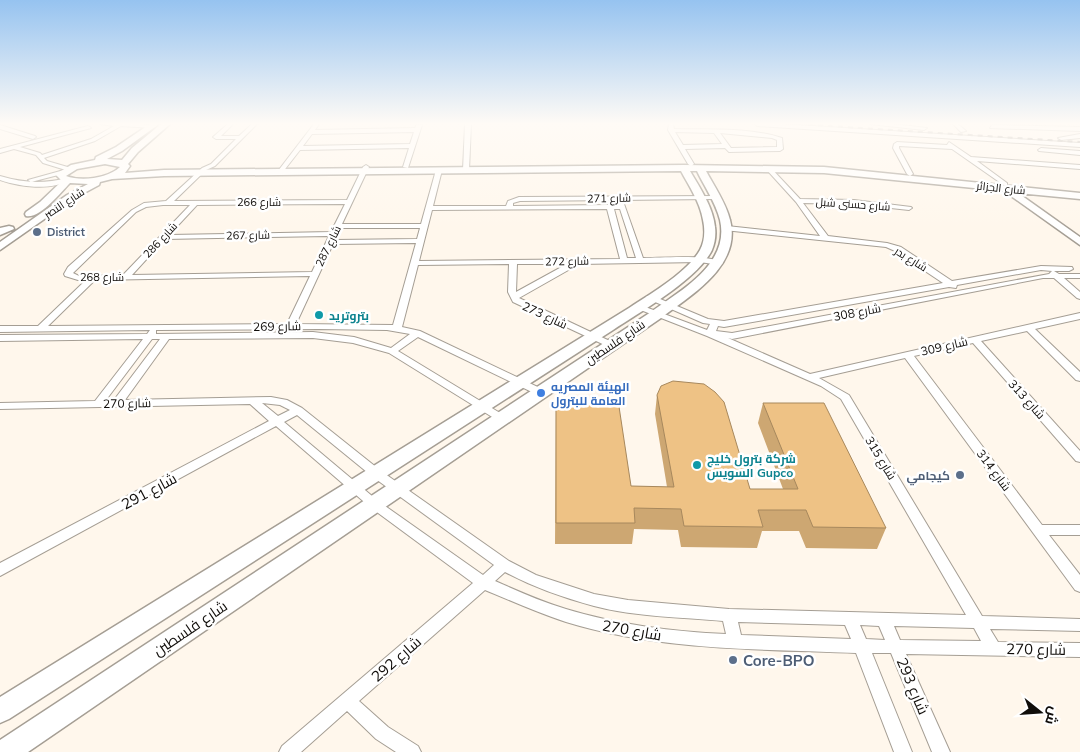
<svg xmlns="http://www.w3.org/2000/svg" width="1080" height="752" font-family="Mulish,Cairo,sans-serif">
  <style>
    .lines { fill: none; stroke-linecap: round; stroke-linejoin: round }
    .street-casing { stroke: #a59e94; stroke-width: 2 }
    .secondary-casing { stroke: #a59e94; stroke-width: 3 }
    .street { fill: #fff; fill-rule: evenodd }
    .secondary { fill: #fff; fill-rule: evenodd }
    .rail { stroke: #938d86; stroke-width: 2; stroke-dasharray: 5 5; stroke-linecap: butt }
    .wall { fill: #cda772 }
    .building { fill: #eec285; stroke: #a7885d }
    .service-dot { fill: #5c6f8a; stroke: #fff; stroke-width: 2 }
    .culture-dot { fill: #0f9aa8; stroke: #fff; stroke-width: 2 }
    .shop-dot { fill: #3f7fe0; stroke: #fff; stroke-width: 2 }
    .labels { text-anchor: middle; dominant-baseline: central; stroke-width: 5; stroke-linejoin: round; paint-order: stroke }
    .far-street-label { font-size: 11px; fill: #100d0a; stroke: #fff }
    .far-service-label { font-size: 11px; font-weight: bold; fill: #4e5e75; stroke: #fff; text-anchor: start }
    .street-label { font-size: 12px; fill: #100d0a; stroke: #fff }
    .culture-label { font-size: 12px; font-weight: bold; fill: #0d838f; stroke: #fff; text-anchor: start }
    .shop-label { font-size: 12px; font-weight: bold; fill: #366cbe; stroke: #fff; text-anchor: start }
    .service-label { font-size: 12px; font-weight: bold; fill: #4e5e75; stroke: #fff; text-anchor: end }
    .near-street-label { font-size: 15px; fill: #100d0a; stroke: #fff }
    .near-service-label { font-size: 15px; font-weight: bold; fill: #4e5e75; stroke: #fff; text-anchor: start }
  </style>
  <rect width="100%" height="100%" fill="#fff7ec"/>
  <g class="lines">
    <defs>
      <path id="street" d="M100,124H143L156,126L153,128L121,126L95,141L44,158L47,161L71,168L72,169L69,171L43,163L36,155L14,149L0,153V149L88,126L91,128L20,147L40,153L42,155L91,139L114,126Z
        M228,124H233L221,136H239L252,124H257L215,166L206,170L174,201L347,200L363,167L366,165L369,167L342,224H421L436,170L439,168L442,170L433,206H506L508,201L519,197L716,196V198L714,199L520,201L513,203V206L608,205L613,201L616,203L615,205H619V201H623L643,258C661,258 710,254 723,263L719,265L700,262L579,264L519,298L614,343L616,345L614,347L611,348L513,302L508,292L509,264L418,265L402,327L420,331L544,390L545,392L544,394H536L418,337L398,351L505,416L506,418L505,420H497L389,353L353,343L313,338L169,339L125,400L271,397L287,400L302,408L381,471L509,561L536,575L594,594L628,600L729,609L966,615L841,399L821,386L707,336L633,307L634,305H640L707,330L710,324L703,323L646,298L647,296H653L708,319L724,321L943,283L895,251L886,247L724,230L723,228L727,226L820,236L796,202L766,169V167H770L800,199L854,200L911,207L912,208L909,210L854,204L803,203L828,236L887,243L901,247L952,281L1041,266L1072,267L1073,269L1069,271H1054L1059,274H1080V278H1064L1080,292V299L1077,298L1054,278H1043L732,339L728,338L810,374L1080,313V319L1035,329L1080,372V381L1076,380L1027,331L981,341L1080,451V462L1076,461L973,343L914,356L1042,525H1080V535H1049L1080,575V592L1075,590L905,358L819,378L849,395L982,616L1080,619V631L990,629L998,642L1080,643V657L906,654L950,752H932L891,653H872L912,752H894L856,653C760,649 660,651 566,622C538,613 512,601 485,590L359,701L388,727L418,746L421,752H396L376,739L347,711L301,752H279L282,746L473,583L370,507L276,426L0,576V563L269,421L250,404L0,409V403L95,401L143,339L0,341V335L147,334L150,330L0,332V326H38L86,280H78L65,276L64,274L68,267L132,210L144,203L166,201L202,168L211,164L236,139H216L213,137ZM345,204L331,232L169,235L197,205ZM163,205H190L123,275L79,276L73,273L136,212L146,207ZM607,209L620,259L419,261L432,210ZM614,209H620L636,258H627ZM340,228H420L417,239L335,240ZM329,236L312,272L132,275L165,239ZM416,243L393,325L296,324L333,244ZM517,264H567L516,292ZM1041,270L1052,271L1049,274L732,333L716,331L718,326L724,327L949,287L956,288L957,285ZM310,276L287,324L48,326L95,280ZM318,329L387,330L410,334L391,348L354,337L313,332L156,334V330ZM152,339H160L114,400H106ZM262,403L280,405L290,410L278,416ZM297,415L373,477L494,565L483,575L378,501L284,422ZM505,572C533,587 564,598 594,606C636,617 681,617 723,621L726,634C675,632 615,624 566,609C542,602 518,591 495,581ZM738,622L845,625L851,639L741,635ZM860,625L879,626L885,640L866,639ZM894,626L974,628L981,641L900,640Z
        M314,124H319L315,130L415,128L417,124L422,125L408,168L403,167L409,148L300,150L282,173H278V171ZM414,132L410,144L303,146L312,134Z
        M465,124H471L469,170L466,172L463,170Z
        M669,124H673L674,129C709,130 748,127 782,138L783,149L780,151L729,152L725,148L685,149L694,164L691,166L688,164L668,130ZM675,132L714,133L722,144L683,145ZM720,133L772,138L777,140V147L731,148Z
        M755,124H782L1080,143V147L757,126Z
        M870,124H893L927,128L924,130Z
        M953,124H958L966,131L961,132Z
        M0,125L35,136L36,137L33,139L0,129Z
        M992,125L1080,127V131L990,128Z
        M1080,134V138L1061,140L1058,138Z
        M949,142L971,157L1080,165V169L977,161L1007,183V185L1005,186L952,149L899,146V148L913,174L910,176L907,174L893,148L894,144L897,142L947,145Z
        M1041,148L1080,151V155L1039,151L1038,150Z
        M64,170L66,171V173L31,182L28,180Z
        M0,176C23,183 44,184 67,178L70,180C51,191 20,187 0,180Z"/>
      <path id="secondary" d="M150,124H159L122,151L107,159L122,160L132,148L161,124H170L138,152L128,164L130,166L125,173L164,170L684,165L824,167L1080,193V199L1018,193L1080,237V245L1004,191L824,173L706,171C714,186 726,203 730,220C742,266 691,295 661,318L28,752H0V740L651,312C681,290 730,264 720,220C716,203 704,186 697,171H690C700,188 713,207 715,227C716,234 715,243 712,250C698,279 640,312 613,330L9,719L0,723V697L629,308C650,294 687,273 700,250C705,241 705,229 703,220C700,202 689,186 681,171L164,176L112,179L100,182L99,185L73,199L0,250V242L67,195L88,184L70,183C61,192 40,219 26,216L25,214L26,212L40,202L62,181L56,175L58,173L71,165L95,160L96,157L116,147ZM105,164L120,167C108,178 82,182 66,176L77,169Z
        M9,226L13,227L14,229L0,235V228Z"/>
    </defs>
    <use href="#street" class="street-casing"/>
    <use href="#secondary" class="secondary-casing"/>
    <use href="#street" class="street"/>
    <use href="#secondary" class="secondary"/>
    <path class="rail" d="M798,124L1080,142"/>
  </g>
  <path class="wall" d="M657,395L750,489H783L758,423L763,403L886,528L877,549L806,548L799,531H762L757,548L681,547L678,530L634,529L632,544H555L556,400L631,486L667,487L655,414Z"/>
  <path class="building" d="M673,381L704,384L715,392L724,402L750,489H798L763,403H824L886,528L813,527L806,510H758L763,527L684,526L681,509L634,508L635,523H556V400H618L631,486L674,487L657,395L661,386Z"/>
  <linearGradient id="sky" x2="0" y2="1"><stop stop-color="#96c3f0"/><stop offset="0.54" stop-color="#fffbf6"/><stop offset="1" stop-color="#fffbf6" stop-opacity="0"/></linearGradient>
  <rect width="1080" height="229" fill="url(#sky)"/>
  <g class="service-dot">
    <circle cx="37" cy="232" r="5"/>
    <circle cx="960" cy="475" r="5"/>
    <circle cx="733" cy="660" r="5"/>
  </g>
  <g class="culture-dot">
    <circle cx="319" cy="315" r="5"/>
    <circle cx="697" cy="465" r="5"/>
  </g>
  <circle class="shop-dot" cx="541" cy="393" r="5"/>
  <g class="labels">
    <g class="far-street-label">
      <text transform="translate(1001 188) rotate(6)">شارع الجزائر</text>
      <text transform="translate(609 198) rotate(-1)">شارع 271</text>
      <text x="259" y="202">شارع 266</text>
      <text transform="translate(64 203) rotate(-34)">شارع النصر</text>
      <text transform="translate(853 204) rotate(4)">شارع حسنى شبل</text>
      <text transform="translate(248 235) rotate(-1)">شارع 267</text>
      <text transform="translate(160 240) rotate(-47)">شارع 286</text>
      <text transform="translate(328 246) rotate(-64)">شارع 287</text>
      <text transform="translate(911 259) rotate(32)">شارع بدر</text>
      <text transform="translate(567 261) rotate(-1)">شارع 272</text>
      <text x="102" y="277">شارع 268</text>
    </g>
    <g class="far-service-label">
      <text x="47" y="232">District</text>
    </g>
    <g class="street-label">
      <text transform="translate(857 312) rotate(-11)">شارع 308</text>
      <text transform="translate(545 315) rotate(25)">شارع 273</text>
      <text transform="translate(277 326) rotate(-1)">شارع 269</text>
      <text transform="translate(615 342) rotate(-34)">شارع فلسطين</text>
      <text transform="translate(944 346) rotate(-13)">شارع 309</text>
      <text transform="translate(1027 399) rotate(48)">شارع 313</text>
      <text transform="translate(127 403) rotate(-1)">شارع 270</text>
      <text transform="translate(881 458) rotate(59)">شارع 315</text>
      <text transform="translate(994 470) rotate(53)">شارع 314</text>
    </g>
    <g class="culture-label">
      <text x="329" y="315">بتروتريد</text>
      <text x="707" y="458">شركة بترول خليج<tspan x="707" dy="14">السويس Gupco</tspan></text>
    </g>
    <g class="shop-label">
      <text x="551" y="386">الهيئة المصريه<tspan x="551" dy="14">العامة للبترول</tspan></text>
    </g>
    <g class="service-label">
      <text x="950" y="475">كيجامي</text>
    </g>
    <g class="near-street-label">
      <text transform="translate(149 491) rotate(-28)">شارع 291</text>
      <text transform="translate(190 628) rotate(-34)">شارع فلسطين</text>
      <text transform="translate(632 630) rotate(10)">شارع 270</text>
      <text transform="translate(1036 649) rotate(1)">شارع 270</text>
      <text transform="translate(396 659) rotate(-41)">شارع 292</text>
      <text transform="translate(913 686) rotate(67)">شارع 293</text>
    </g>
    <g class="near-service-label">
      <text x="743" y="660">Core-BPO</text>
    </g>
  </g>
  <g transform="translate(1040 712) rotate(107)" stroke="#ffffff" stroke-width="4" paint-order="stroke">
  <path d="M0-4L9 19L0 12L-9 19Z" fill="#100d0a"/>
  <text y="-8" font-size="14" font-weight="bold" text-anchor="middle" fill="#100d0a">ش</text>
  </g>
</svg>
